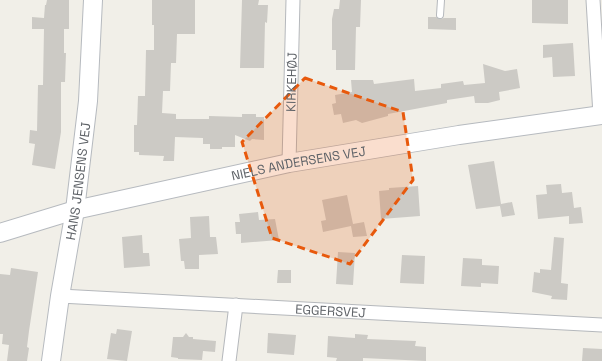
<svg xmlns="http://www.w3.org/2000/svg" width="602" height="361" font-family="'Space Grotesk',sans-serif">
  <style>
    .building { fill: #cccac5 }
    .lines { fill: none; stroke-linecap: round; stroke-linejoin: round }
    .lane-casing { stroke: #b5b8bc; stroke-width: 8 }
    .street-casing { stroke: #b5b8bc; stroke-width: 15 }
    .secondary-casing { stroke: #b6babf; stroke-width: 20 }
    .lane { stroke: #fff; stroke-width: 6 }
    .street { stroke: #fff; stroke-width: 13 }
    .secondary { stroke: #fff; stroke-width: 18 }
    .marked { fill: #e8590c; fill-opacity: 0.2; stroke: #e8590c; stroke-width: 3; stroke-dasharray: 8 5; stroke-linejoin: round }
    .labels { text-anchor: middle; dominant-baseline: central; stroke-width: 4; stroke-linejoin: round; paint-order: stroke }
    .street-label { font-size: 13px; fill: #5f6368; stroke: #fff }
  </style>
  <rect width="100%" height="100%" fill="#f1efe8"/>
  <path class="building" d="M47,0H69V29H64V53H66L65,82H61V132L55,169L32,165L35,144L29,143L30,130L37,131L38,85H43L44,29H32V17L44,18L45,5H46Z
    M152,0H195V34H177L176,63H171L170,91H163L162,113L176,114V119H209V116L242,117V114H256V117H264V140L252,139L250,141L235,135V147H222V149H210V144H203V138L175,137L174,161H163L164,156L139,155V152H134V125H137L138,96H145L146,50H154V25H152Z
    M242,0H259L258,5H268L267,23L265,22L264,68H240Z
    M340,0H361L360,27H356L355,70H336V50H332V19L334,9H339Z
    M532,0H568V24L532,23Z
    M428,17H436L440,19L444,18H456V30L428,29Z
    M573,43L575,76L553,77L552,57L543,58V45Z
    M483,64L505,71L517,69L520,88L499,92L500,100L488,103H475L474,96L447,100V103L388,114V116L362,123L356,120L343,123L341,114L334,115L332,104L336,103L335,95L352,92L351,80H373L374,84L414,79L415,91L441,88V84L463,81L464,85L485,83Z
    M494,161L501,204L512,202L515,215L502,217L500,206L476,209L468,165Z
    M561,184L562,193L572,192L574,208L581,207L583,223L569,224V216L538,219L536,195L547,194L546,185Z
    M418,186L420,216L381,219L379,191L389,190V188Z
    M347,195L353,224L364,222L367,236L353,237L351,226L323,232L321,221L326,220L322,200Z
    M258,212L259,220L275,219L279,240L241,243V234H236L235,222H240L239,214Z
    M209,216L210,237H216L218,254L199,255V269H185L184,261H181L179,239L191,238L190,217Z
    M142,235L143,253H149L150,266L124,268L122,237Z
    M554,237L564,238L561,283L568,284L567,300L551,299L552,296L532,292L534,272L540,273V269L551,270Z
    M338,252L355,253L353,285L336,284Z
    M402,255L425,256L424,284L400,283Z
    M463,258L482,259V265L499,266L498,284L481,283V287L461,286Z
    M11,268L38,272L29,331L27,347L29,348L27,361H7L9,345L2,344L3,334H0V274L10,275Z
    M278,270H291V283H277Z
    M117,329L132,331L127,361L107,359L111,333L116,334Z
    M186,333L189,337H193V339L216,341L215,352L203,351L202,360L178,359V358L171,357L173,337H183Z
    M268,333L296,335L294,355L267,353Z
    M355,334L368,335L367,339L416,341L415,346L426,347V361L363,358V361H336L337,358L327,357L328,336L355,338Z
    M583,348L602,349V361H582Z"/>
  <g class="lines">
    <defs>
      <path id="lane" d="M440,15L441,0"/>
      <g id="street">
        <path d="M593,0L600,115"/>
        <path id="s1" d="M289,163L293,0"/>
        <path id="s2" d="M60,296L602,325"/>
        <path d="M229,361L236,305"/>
      </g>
      <g id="secondary">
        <path id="s3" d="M0,233L75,210L289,163L459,135L602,115"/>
        <path id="s4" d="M51,361L60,296L75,210L88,101L93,0"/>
      </g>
    </defs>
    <use href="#lane" class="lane-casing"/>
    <use href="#street" class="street-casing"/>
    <use href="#secondary" class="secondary-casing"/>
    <use href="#lane" class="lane"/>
    <use href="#street" class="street"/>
    <use href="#secondary" class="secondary"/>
  </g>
  <path class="marked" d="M305,78L403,112L413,180L350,264L272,238L242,142Z"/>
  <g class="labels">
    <g class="street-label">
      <text stroke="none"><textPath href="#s1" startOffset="81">KIRKEHØJ</textPath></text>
      <text stroke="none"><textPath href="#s3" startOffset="307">NIELS ANDERSENS VEJ</textPath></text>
      <text stroke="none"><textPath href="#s4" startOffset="182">HANS JENSENS VEJ</textPath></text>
      <text stroke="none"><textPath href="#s2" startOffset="271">EGGERSVEJ</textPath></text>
    </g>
  </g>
</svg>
